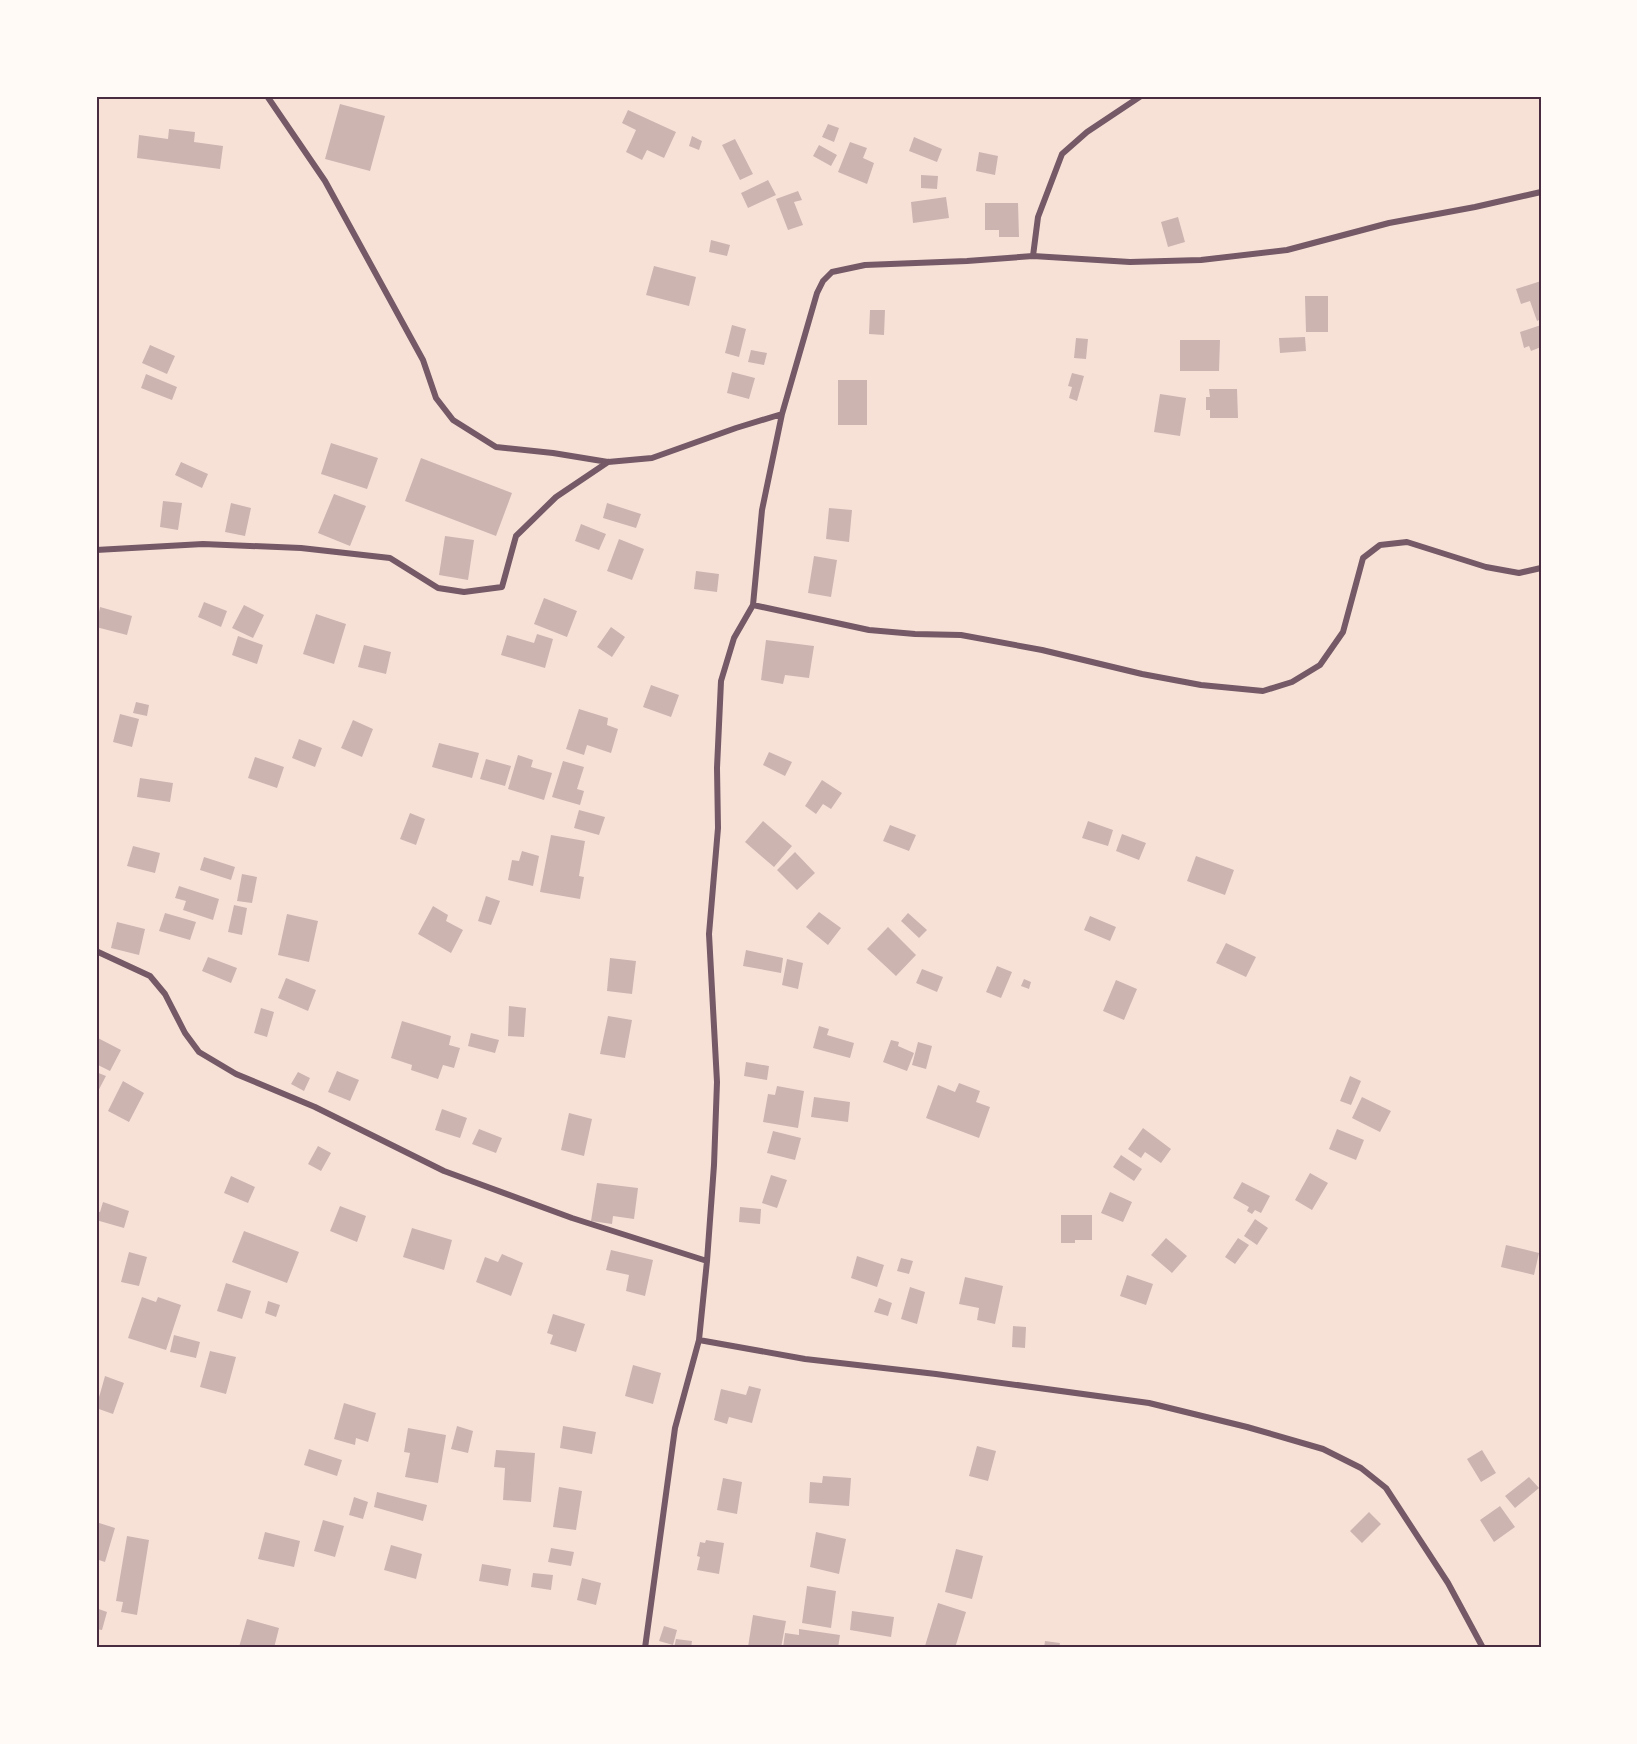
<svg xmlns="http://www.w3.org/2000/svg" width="1637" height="1744" font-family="Ubuntu,sans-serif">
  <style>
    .building { fill: #ccb4b1 }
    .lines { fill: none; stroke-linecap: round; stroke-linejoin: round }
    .minor { stroke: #755966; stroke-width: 6 }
    .neatline { fill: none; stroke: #4a2c40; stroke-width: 2 }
  </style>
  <rect width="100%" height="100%" fill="#f7e1d7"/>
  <path class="building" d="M340,104L385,116L370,171L325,159Z
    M628,110L676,132L664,158L647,150L642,160L626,152L636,130L622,123Z
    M828,124L839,128L834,142L822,137Z
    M169,129L195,132L194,142L223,146L220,169L137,158L139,135L168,139Z
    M692,136L702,141L699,150L689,146Z
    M914,137L942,149L937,162L909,151Z
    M735,139L753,174L740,180L722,145Z
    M850,142L867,148L863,158L874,163L867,184L838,172Z
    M819,145L837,155L831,166L813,156Z
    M979,152L998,156L995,175L976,171Z
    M921,175L938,176L937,189L921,188Z
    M768,180L776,195L748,208L741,193Z
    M798,191L802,200L794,202L803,225L788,230L776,199Z
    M946,197L949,218L913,223L911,202Z
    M985,203H1018L1019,237H999V230H985Z
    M1178,217L1185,242L1168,247L1161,222Z
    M711,240L730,245L727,256L709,252Z
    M654,266L696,277L689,306L646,295Z
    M1541,281V319L1537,321L1530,301L1521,304L1516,289Z
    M1305,296H1328V332H1306Z
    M870,310H885L884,335L869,334Z
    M732,325L746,329L739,357L725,353Z
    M1541,325V347L1531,351L1529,346L1524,348L1520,332Z
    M1305,337L1306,351L1280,353L1279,338Z
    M1076,338L1088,339L1086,359L1074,358Z
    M1180,340H1220L1219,371H1180Z
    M150,345L175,356L167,374L142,363Z
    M751,350L767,353L764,365L748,362Z
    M732,372L755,378L749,399L727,393Z
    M1072,373L1084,376L1077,401L1069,398L1072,387L1068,386Z
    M146,374L177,387L172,400L141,388Z
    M838,380H867V425H838Z
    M1209,389H1237L1238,418H1210V410H1206V397H1210Z
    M1160,394L1186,398L1180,436L1154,432Z
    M331,443L378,458L367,489L321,474Z
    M421,458L512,493L496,536L405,501Z
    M181,462L208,474L202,488L175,475Z
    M334,494L366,506L350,546L318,533Z
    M163,501L182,503L178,530L160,527Z
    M231,503L251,508L245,536L225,532Z
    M607,503L641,514L636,528L603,518Z
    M829,508L852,510L849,542L826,539Z
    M581,524L606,534L599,550L575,541Z
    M445,536L474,540L468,580L439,575Z
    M619,539L644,549L632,580L607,571Z
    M814,556L837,560L831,597L808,593Z
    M696,571L719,574L717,592L694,589Z
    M544,598L577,611L567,637L534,624Z
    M204,602L227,611L221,627L198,617Z
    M244,605L264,615L253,638L232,628Z
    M100,607L132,616L127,635L96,627Z
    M316,614L346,624L334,664L303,654Z
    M611,627L625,637L612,657L597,647Z
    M537,634L553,639L545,668L501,655L507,635L534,643Z
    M238,636L263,645L257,664L232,655Z
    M766,640L814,646L809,678L785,675L783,684L761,680Z
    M364,645L391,652L386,674L358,667Z
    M651,685L679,695L671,717L643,707Z
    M136,702L149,705L147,716L133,713Z
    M579,709L608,718L607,725L618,729L611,753L587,745L584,755L566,749Z
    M120,714L139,719L132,747L113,742Z
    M353,720L373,729L362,757L341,748Z
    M299,739L322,748L315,767L292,758Z
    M439,743L479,753L472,778L432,767Z
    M769,752L792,762L785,776L763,765Z
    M518,755L533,760L531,767L552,773L544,800L508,789Z
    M255,757L284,767L277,788L248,778Z
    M486,759L511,766L505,786L480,779Z
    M563,761L584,767L577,789L584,791L580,805L552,797Z
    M140,778L173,783L170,802L137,797Z
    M822,780L842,793L831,809L823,804L816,814L805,806Z
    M579,810L605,817L599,835L574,828Z
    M410,813L425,819L416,845L400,839Z
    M763,821L792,846L774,867L745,842Z
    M1088,821L1113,830L1108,846L1082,838Z
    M890,825L916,835L909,851L883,841Z
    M1122,834L1146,843L1139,860L1116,851Z
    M551,835L585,841L579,876L584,877L580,899L540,892Z
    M133,846L160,853L155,873L127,866Z
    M522,851L539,856L533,886L508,880L512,860L519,861Z
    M795,852L815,873L797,890L777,870Z
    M1196,856L1234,870L1225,895L1187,881Z
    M204,857L235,867L231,880L200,870Z
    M242,874L257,877L252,903L237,901Z
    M179,886L219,899L213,920L183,910L186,901L175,898Z
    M486,896L500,901L491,925L478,921Z
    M234,905L247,908L242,935L228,932Z
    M433,906L448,915L446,921L463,930L451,953L418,934Z
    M819,912L841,928L828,945L806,927Z
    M165,913L196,922L190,940L159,931Z
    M908,913L927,930L919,938L901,921Z
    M287,914L318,921L309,962L278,955Z
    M1090,916L1116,927L1110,941L1084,930Z
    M117,922L145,929L139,955L111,948Z
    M888,927L916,955L896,976L867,949Z
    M1226,943L1256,957L1246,977L1216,963Z
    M746,950L783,958L781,973L743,966Z
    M208,957L237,968L231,983L202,971Z
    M610,958L636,961L632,994L607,991Z
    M787,959L803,963L798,989L782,985Z
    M997,966L1012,972L1001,998L986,992Z
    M922,969L943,977L937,992L916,983Z
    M286,978L316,990L308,1011L278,998Z
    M1024,979L1031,982L1029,989L1021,986Z
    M1116,980L1137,989L1124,1020L1103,1011Z
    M509,1006L526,1008L524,1037L508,1036Z
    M261,1008L274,1012L267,1037L254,1033Z
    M608,1016L632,1020L625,1058L600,1054Z
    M402,1021L451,1036L449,1045L460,1048L454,1068L443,1065L438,1079L411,1070L412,1065L391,1058Z
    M819,1026L829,1029L827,1035L854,1043L850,1058L813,1048Z
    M471,1033L499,1040L495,1053L468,1046Z
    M96,1037L121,1050L110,1071L96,1064Z
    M891,1040L899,1042L898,1046L914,1053L907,1071L883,1062Z
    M918,1042L932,1046L926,1069L912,1065Z
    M746,1062L769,1066L767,1080L744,1076Z
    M337,1071L359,1080L350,1101L328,1092Z
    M96,1072L106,1076L96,1095Z
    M298,1072L310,1078L304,1091L291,1084Z
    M1350,1076L1361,1081L1351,1105L1340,1101Z
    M123,1081L144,1093L129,1122L108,1111Z
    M959,1083L980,1091L976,1102L990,1107L979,1138L926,1118L938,1085L955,1092Z
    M777,1086L804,1091L798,1128L763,1122L768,1094L775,1095Z
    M814,1097L850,1102L848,1122L811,1117Z
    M1362,1097L1391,1111L1380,1132L1352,1118Z
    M442,1109L467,1118L460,1138L435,1130Z
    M569,1113L592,1119L584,1156L561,1150Z
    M1143,1128L1171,1149L1161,1163L1145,1152L1141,1158L1128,1149Z
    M479,1129L502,1138L496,1153L472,1144Z
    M1337,1129L1364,1140L1356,1160L1329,1149Z
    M773,1131L801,1138L795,1160L767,1153Z
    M318,1146L331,1153L321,1171L308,1164Z
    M1121,1155L1142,1169L1134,1181L1113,1167Z
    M1310,1173L1328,1183L1312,1210L1295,1200Z
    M771,1175L787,1180L777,1208L762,1203Z
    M231,1176L255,1187L248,1203L224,1193Z
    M1242,1182L1270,1196L1261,1213L1255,1210L1252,1214L1247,1211L1249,1207L1233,1198Z
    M597,1183L638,1188L634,1219L613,1216L612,1224L591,1221Z
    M1110,1192L1132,1202L1123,1222L1101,1213Z
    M103,1202L129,1211L124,1228L96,1220V1211L100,1212Z
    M340,1206L366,1216L357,1242L330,1231Z
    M740,1207L761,1209L760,1224L739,1222Z
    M1061,1215H1092V1240H1075V1243H1061Z
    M1255,1219L1268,1228L1257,1245L1244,1236Z
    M412,1228L452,1240L444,1270L403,1257Z
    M244,1231L299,1252L287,1283L232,1262Z
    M1166,1238L1187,1256L1172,1273L1151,1255Z
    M1238,1238L1249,1245L1235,1264L1225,1257Z
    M1506,1245L1539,1253L1534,1275L1501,1267Z
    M611,1250L653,1260L645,1296L626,1291L629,1275L606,1270Z
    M129,1252L147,1257L139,1286L121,1282Z
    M502,1254L523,1263L511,1296L476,1282L485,1257L498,1262Z
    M857,1256L884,1265L877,1287L851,1278Z
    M901,1258L913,1261L909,1274L897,1271Z
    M1127,1275L1153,1284L1146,1305L1120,1296Z
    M965,1277L1003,1286L995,1324L977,1320L979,1308L959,1304Z
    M226,1283L251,1291L242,1319L217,1311Z
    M910,1287L925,1292L917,1324L901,1319Z
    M142,1297L156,1302L158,1297L181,1305L166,1350L128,1338Z
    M879,1298L892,1303L888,1316L874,1312Z
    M268,1301L280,1305L276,1317L265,1313Z
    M553,1314L585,1324L576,1352L550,1344L553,1335L547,1333Z
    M1013,1326L1026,1327L1025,1348L1012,1347Z
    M174,1335L200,1342L196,1358L170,1352Z
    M210,1351L236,1357L226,1394L200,1387Z
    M633,1365L661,1373L653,1404L625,1396Z
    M105,1376L124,1383L113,1414L96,1408Z
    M749,1386L761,1389L752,1423L729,1417L727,1424L714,1420L721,1389L746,1395Z
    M344,1403L376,1413L368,1442L356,1438L355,1445L334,1439Z
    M457,1426L473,1431L468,1453L451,1449Z
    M563,1426L596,1432L592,1454L560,1448Z
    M408,1428L446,1435L438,1483L405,1477L410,1453L404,1452Z
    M977,1446L996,1451L988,1481L969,1476Z
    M309,1449L342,1460L337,1476L304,1465Z
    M496,1450L535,1453L531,1502L503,1500L505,1468L494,1467Z
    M1482,1450L1496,1473L1481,1482L1467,1459Z
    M823,1476L851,1478L849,1506L809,1503L810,1482L822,1483Z
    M1529,1477L1539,1488L1515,1508L1505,1496Z
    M723,1478L742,1482L737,1514L717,1510Z
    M559,1487L582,1491L576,1530L553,1527Z
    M377,1492L427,1505L423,1521L374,1507Z
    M354,1497L368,1502L363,1519L349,1515Z
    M1500,1506L1515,1527L1494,1542L1480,1520Z
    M1369,1512L1381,1524L1362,1543L1350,1531Z
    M323,1520L344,1526L335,1557L314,1551Z
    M96,1522L115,1528L105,1562L96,1559Z
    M265,1532L300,1541L294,1567L258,1559Z
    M816,1532L846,1539L839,1574L810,1567Z
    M127,1536L149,1540L137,1615L121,1612L123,1602L116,1601Z
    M706,1540L724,1543L719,1574L697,1570L700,1557L697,1556L700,1542L705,1543Z
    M391,1545L422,1554L416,1579L384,1570Z
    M551,1548L574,1552L571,1566L548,1562Z
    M956,1549L983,1556L972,1599L945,1592Z
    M482,1564L511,1569L508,1586L479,1581Z
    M533,1573L553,1575L551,1590L531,1587Z
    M582,1578L601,1583L596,1605L577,1600Z
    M807,1586L836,1591L831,1628L802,1623Z
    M938,1603L966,1612L955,1648L925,1646Z
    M96,1608L107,1612L102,1630L96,1629Z
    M852,1611L894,1617L891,1637L850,1630Z
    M753,1615L786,1621L781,1648L748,1647Z
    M247,1619L279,1628L274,1648L239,1647Z
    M664,1626L677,1630L673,1645L659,1641Z
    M799,1629L840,1635L838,1648H783L785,1633L799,1635Z
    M676,1639L692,1641L691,1648H674Z
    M1045,1641L1060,1643L1059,1648H1044Z"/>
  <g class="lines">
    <path class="minor" d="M267,96L325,181L423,360L436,398L453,420L496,447L553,453L608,462L652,458L736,428L782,414
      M1033,256L1038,217L1062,154L1087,132L1141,96
      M96,550L203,544L301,548L390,558L438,588L464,592L502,587L516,536L556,497L608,462
      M753,605L869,630L915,634L961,635L1042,650L1142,674L1201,685L1263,691L1292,682L1320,665L1343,632L1363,558L1380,545L1407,542L1486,567L1519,573L1541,568
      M96,951L150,976L165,994L185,1033L199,1052L236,1074L315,1107L444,1171L572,1218L707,1261
      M699,1340L805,1359L936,1374L1149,1403L1247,1427L1323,1449L1361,1468L1386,1488L1448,1583L1483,1648
      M96,1648H99
      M645,1648L675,1428L699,1340L707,1261L714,1165L717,1082L709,934L718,828L717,768L721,681L734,638L753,605L762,510L782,414L817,293L823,281L832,272L865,265L967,261L1033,256L1130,262L1201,260L1287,250L1389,223L1475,207L1541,192"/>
  </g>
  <rect width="1637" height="1744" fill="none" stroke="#fffaf5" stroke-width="195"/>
  <rect x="98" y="98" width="1442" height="1548" class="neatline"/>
</svg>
